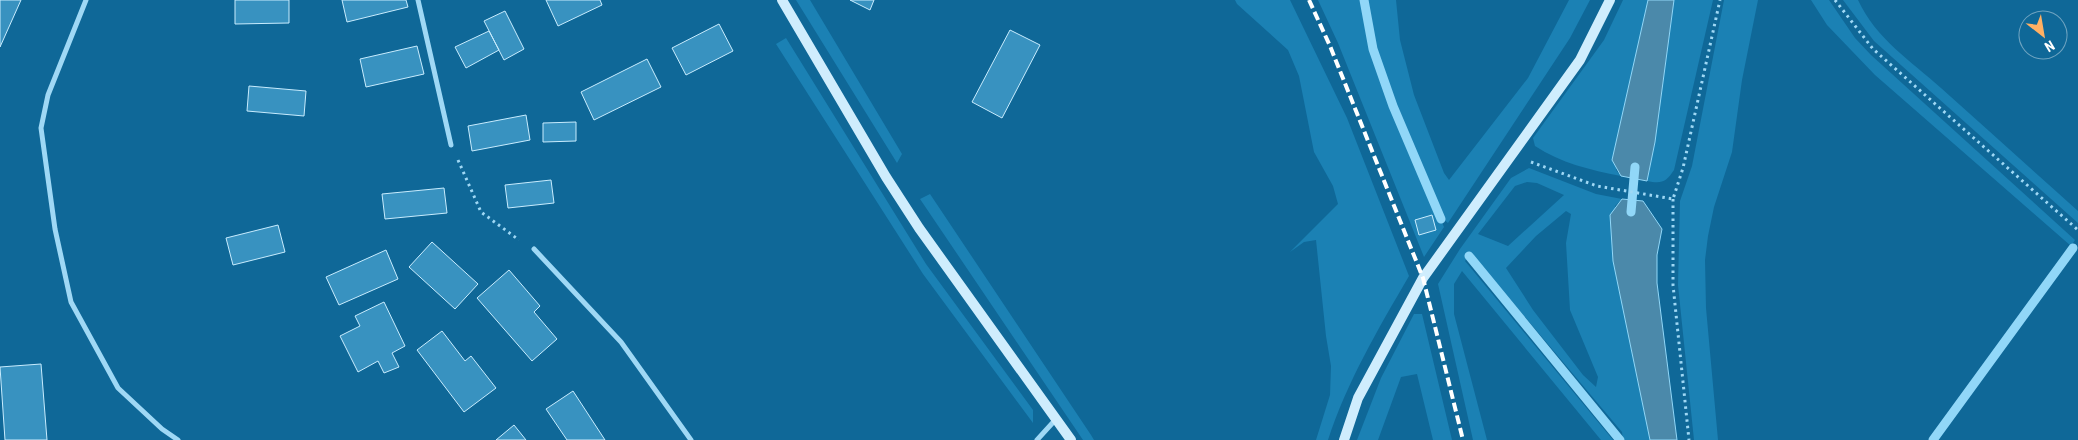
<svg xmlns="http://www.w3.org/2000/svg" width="2078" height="440" font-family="'Roboto Condensed',sans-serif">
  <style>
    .green { fill: #1b81b4; fill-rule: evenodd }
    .water { fill: #4b89aa; stroke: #91d7f8 }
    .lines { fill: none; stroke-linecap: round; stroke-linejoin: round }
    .stream { stroke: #91d7f8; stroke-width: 9 }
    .building { fill: #3892c0; stroke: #c8ecfe }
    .path { stroke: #9fd8f5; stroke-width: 3; stroke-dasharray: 2.5 4; stroke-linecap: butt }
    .street { stroke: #9fd8f5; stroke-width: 5 }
    .secondary { stroke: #cfedfd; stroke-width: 10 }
    .rail { stroke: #fff; stroke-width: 4; stroke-dasharray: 9 4; stroke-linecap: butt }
  </style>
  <rect width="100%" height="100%" fill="#0f6898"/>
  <path class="green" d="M796,0H810L902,154L897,163Z
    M1235,0H1290L1347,118L1409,276C1378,329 1347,382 1328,440H1316L1330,395L1331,366L1326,336L1316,240L1304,242L1290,252L1338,204L1333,186L1314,152L1299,76L1288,50L1237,4Z
    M1318,0H1362L1371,49L1392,106L1444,227L1424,257L1338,43Z
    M1365,0H1396L1400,40L1414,95L1444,173L1449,180L1528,78L1569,0H1590L1570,38L1448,223L1442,218L1394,105L1374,49Z
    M1623,0H1648L1616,170L1621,176C1590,170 1561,163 1535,146L1533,138L1604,40Z
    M1674,0H1713L1674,170C1666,182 1662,184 1647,181L1655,142Z
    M1724,0H1758L1742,80L1732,152L1714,207L1708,236L1705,260L1706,308L1718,440H1694L1678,285L1680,201L1692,166Z
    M1811,0H1829L1855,38L1871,55L2075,240L2071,246L1875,75L1827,25Z
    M1843,0H1858C1876,39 1911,61 1941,88C1987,129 2032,170 2078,211V223L1874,41Z
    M786,38L926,264L1033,410V423L923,274L776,44Z
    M1529,168L1596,194L1622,199L1615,206L1628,330L1650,440H1623L1622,432L1471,253L1465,261L1613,440H1601L1462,271L1454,284V314L1487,440H1473L1438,284L1460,249L1511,178ZM1527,182L1537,183L1564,195L1508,246L1478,234L1515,186ZM1566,211L1571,214L1566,243L1570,310L1598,377L1596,387L1583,375L1533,310L1506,268L1536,236Z
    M930,194L1091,435L1094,440H1083L920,199Z
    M1414,314H1422L1452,440H1433L1417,374L1401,377L1378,440H1357L1381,378Z"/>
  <path class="water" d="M1648,0H1674L1655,142L1647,181L1621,176L1612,160Z
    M1622,199L1643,201L1662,229L1657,255V283L1677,440H1650L1613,261L1610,215Z"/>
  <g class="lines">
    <path class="stream" d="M1364,0L1373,49L1393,106L1441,219
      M1631,212L1635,167
      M1469,256L1620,440
      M1933,440L2073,248"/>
  </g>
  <path class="building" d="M0,0H21L0,47Z
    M235,0H289V23L235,24Z
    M342,0H406L408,7L347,22Z
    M546,0H600L602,5L558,26Z
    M850,0H874L870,10Z
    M505,11L524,49L504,60L484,21Z
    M719,24L733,51L686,75L672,48Z
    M1010,30L1040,45L1002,118L972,102Z
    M489,31L499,50L466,68L455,47Z
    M417,46L424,74L366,87L360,59Z
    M647,59L661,87L594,120L581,92Z
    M249,86L306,91L304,116L247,111Z
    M526,115L530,140L472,151L468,126Z
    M576,122V141L543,142V123Z
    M551,180L554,203L508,208L505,185Z
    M444,188L447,213L385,219L382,194Z
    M1432,215L1436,230L1419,235L1415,220Z
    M278,225L285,252L233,265L226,238Z
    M432,242L478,284L455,309L409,267Z
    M386,250L398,279L339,305L326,277Z
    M509,270L540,306L534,312L557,339L532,361L477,298Z
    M384,302L405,346L392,353L399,367L384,373L378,361L358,372L340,336L360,326L355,316Z
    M442,331L465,361L471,356L496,388L464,412L417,350Z
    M41,364L47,440H5L0,367Z
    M573,391L605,440H567L546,409Z
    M514,425L526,440H496Z"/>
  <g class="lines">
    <path class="path" d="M1835,0L1873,49L2078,230
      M458,160L481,212L519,240
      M1531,162L1597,186L1673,199L1683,168L1720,0
      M1673,199V285L1689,440"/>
    <path class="street" d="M86,0L48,95L41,128L55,229L71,302L118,388L162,429L178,440
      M418,0L451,145
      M534,249L621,342L691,440
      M1037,440L1057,418"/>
    <path class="secondary" d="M782,0L886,177L919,228L1071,440
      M1344,440L1358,398L1423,278L1580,60L1610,0"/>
    <path class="rail" d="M1309,0L1330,46L1423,278L1463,440"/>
  </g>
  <g transform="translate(2043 35) rotate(149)"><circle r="24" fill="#0f6898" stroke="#6fa4c1"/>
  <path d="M0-4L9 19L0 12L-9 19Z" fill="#ffb063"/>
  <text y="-8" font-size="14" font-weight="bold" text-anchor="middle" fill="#ffffff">N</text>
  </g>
</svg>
